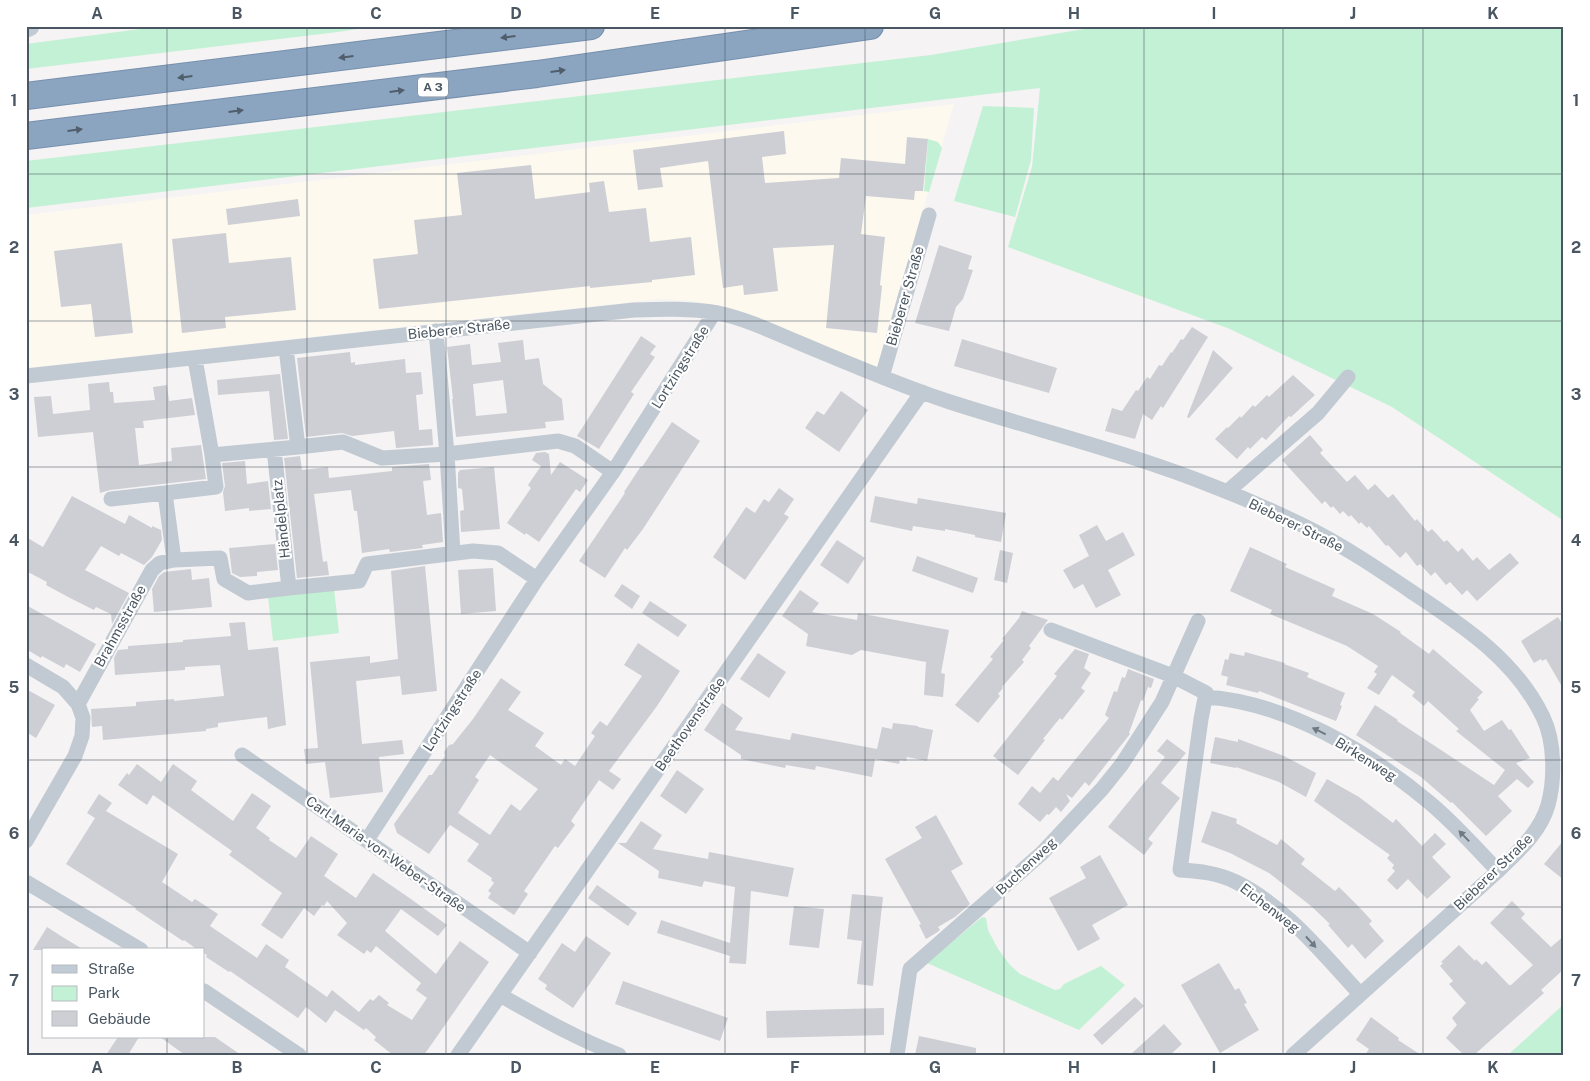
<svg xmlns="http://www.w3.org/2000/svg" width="1590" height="1081" font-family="'Public Sans',sans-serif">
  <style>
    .commercial { fill: #fdf9ef }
    .green { fill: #c3f1d5 }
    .building { fill: #cdcfd5; fill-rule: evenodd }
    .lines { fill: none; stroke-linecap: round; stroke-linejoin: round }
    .motorway-casing { stroke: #7690ad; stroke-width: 28 }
    .minor { stroke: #c1cad2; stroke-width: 15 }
    .secondary { stroke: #c1cbd6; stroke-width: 21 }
    .motorway { stroke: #8ba5c1; stroke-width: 26 }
    .oneway { fill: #505e6b }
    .oneway2 { fill: #6e7983 }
    .grid { fill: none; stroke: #4a5661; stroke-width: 1; stroke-opacity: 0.55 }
    .labels { text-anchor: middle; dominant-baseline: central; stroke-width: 4.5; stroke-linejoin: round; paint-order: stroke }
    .shield { fill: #fff; stroke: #808990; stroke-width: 1 }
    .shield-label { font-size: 12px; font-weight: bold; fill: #4a5661 }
    .street-label { font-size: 14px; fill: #4a5661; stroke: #fff }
    .neatline { fill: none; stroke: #4a5661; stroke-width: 2 }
    .grid-label { font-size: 16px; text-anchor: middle; font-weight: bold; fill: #4a5661 }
  </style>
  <rect width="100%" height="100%" fill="#f5f3f3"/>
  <path class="commercial" d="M954,104L876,370L726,309L693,301L659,299L26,368V215Z"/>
  <path class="green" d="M163,26H377L338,32L26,69V44Z
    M1102,26H1564V521L1392,407L1230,329L1008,247L1032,167L1040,88L26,208V161L931,55Z
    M983,106L1034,108L1031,160L1015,217L954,201Z
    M928,139L938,142L942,148L929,192L924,191Z
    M334,589L339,633L273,641L268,597Z
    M982,917L986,918L988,930L998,949L1010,965L1020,974L1055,990L1060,989L1064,984L1101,966L1125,985L1079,1030L927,963Z
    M1564,1004V1055H1508Z"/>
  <path class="building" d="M784,131L786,154L762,157L765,183L839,178L841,158L905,164L907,137L928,139L923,191H915L914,200L866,196L861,234L885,237L880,285L882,286L877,333L826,328L834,245L773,248L778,291L744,295L743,285L723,288L708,161L660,168L663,187L638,190L633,150Z
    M531,165L535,199L590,192L589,183L604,181L609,212L646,208L650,242L691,237L695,275L652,280V282L590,288V286L379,309L373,259L418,254L414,220L462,215L457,173Z
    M298,199L300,216L228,225L226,209Z
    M226,233L229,263L291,257L296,310L225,317L226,328L182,333L172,239Z
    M122,243L133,333L95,337L91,304L61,307L54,251Z
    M939,245L972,256L968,269L973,270L963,299L956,307L949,331L915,323Z
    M1192,327L1208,337L1163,408L1161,406L1152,420L1143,414L1135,439L1105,431L1112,408L1122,411L1136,390L1138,391L1147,377L1150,379L1159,365L1162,366L1171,352L1172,353L1181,339L1183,340Z
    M641,336L656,346L650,354L655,357L631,392L634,394L599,449L577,436Z
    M962,339L1057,368L1049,393L954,366Z
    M523,340L525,360L539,358L543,384L562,399L564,420L545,422L546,428L456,437L452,399H453L447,347L470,344L472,365L501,362L498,343ZM503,380L507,413L476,416L473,384Z
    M1213,350L1233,368L1189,418L1187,417Z
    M350,352L351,363L355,362V365L405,359L406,373L421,372L423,394L416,395L419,430L432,429L433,445L396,448L394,431L352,436L342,433L306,437L297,358Z
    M280,374L288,439L274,440L269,391L218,395L217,380Z
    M1293,375L1315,395L1291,417L1289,416L1266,440L1262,437L1250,449L1248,447L1237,459L1215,439L1227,427L1228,428L1240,416L1241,418L1253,405L1255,407L1267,395L1269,397Z
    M109,382L110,392H113L114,403L155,400L153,387L167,385L169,401L192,398L195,415L143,421L144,428H135L139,465L172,461L171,448L201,445L206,479L110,490L100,493L93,432L38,437L34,397L51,396L53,414L90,410L88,384Z
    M841,391L868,410L839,452L805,428L817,411L824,415Z
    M672,422L700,441L643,529L627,550L625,548L605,578L579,561L625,493L624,492L641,466L642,467Z
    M1310,435L1323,450L1320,453L1347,482L1355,475L1368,490L1375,484L1388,498L1393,494L1415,521L1417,519L1428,532L1432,529L1444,542L1447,540L1458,552L1462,548L1473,561L1477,557L1489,570L1510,553L1519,563L1477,601L1467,590L1462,595L1450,582L1446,585L1435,572L1431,576L1420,564L1417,566L1406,552L1400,558L1388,545L1386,546L1369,526L1367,528L1361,522L1359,524L1351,515L1349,517L1343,511L1340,514L1333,506L1331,508L1325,501L1322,504L1282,460Z
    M545,452L549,454L551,475L560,462L588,480L580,492L576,489L539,542L526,533L525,535L507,523L531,488L528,485L541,466L532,460L536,453Z
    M300,456L302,470L328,467L329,478L392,471V467L429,464L431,480L423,481L427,515L441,513L443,542L422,545L423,548L390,552L389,549L362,553L357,511H354L351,490L314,494L323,562L327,561L329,575L297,578L284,458Z
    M245,461L247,484L268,481L271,509L249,511V508L225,511L223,492L225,486L222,463Z
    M494,467L500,529L461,532L460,511L464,510L462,489L458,488V473L460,470Z
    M779,488L794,499L784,514L789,517L745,580L713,557L746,507L755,513L764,499L769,502Z
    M72,496L125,524L129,515L152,528V526L161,530L162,540L152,557L144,565L121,553L119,556L101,546L85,570L129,593L112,624L111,614L96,607L94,610L70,598L46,585L47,582L26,571V537L43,547Z
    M875,496L917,504L918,498L1006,513L1001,542L975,537V535L945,529V531L913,526L912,531L870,522Z
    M1097,525L1106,541L1123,532L1135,555L1108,570L1121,595L1096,608L1083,584L1074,589L1063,570L1089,556L1079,535Z
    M837,540L865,558L848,584L820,565Z
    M275,544L278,570L257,572V576L240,577L232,573L229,548Z
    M1250,547L1287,564L1285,567L1335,589L1332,596L1373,614L1401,632L1400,633L1429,654L1433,649L1483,692L1477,698L1479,699L1470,710L1484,731L1502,720L1509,730L1511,729L1530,758L1516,763L1534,782L1528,788L1517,779L1498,796L1512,811L1486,836L1452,802L1451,803L1421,777L1356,735L1375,705L1398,720L1397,721L1494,785L1505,770L1456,731L1459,729L1428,701L1424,706L1412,696L1415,692L1392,675L1379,695L1367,688L1377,674L1374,672L1378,666L1347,646L1270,614L1272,610L1230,591Z
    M1000,550L1013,553L1007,583L994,580Z
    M917,556L978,578L973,593L912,571Z
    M425,566L437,691L402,695L400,676L356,681L362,744L402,740L404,754L379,757L383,792L330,798L325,762L306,764L304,749L318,748L310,662L370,656V663L398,659L391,571Z
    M493,568L496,611L461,614L458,570Z
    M191,569L192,580L209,578L212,607L154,612L152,589L159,576L164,572Z
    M622,584L640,596L632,609L614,596Z
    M800,590L819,603L812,612L857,620L858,613L949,630L941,673L945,674L943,697L924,695L926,662L861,650L852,655L806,646L808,634L782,616Z
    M650,601L687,625L678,637L642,613Z
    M26,605L96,644L80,672L66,664L64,668L42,656L41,658L26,649Z
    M1022,611L1048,620L1029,646L1031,648L1022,660L1024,662L1002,687L1003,688L998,694L1000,696L978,723L955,705L993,659L990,657L1004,640L1002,639L1019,618Z
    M1558,617L1564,627V690L1546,659L1542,661L1541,659L1534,663L1521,641Z
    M245,622L248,650L278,647L286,725L268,729L267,717L218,723V727L206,729V731L103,740L102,726L92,727L91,709L136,706V702L174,699V701L224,696L220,665L185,667V670L115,675L114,658L118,650L128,649V646L183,642V640L231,636L229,623Z
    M638,643L680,671L657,706L609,771L621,779L613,790L599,780L571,821L575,825L558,848L555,846L524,891L528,894L514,915L488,898L491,893L488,891L494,883L491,880L492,878L467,861L479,844L450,825L429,854L397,833L394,824L429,775H432L445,756L444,752L449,745L453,744L473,719L501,678L521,692L508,710L544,733L535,746L561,765L565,759L575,766L595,736L591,733L600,721L607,726L642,676L624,665ZM490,755L538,789L520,811L511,804L490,835L458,813L479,780L475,777Z
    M1075,649L1089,654L1084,668L1091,673L1081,688L1085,691L1062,720L1060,718L1043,739L1045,740L1018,775L993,756L1057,676L1054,674Z
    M1245,652L1285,663L1284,664L1309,673L1307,677L1345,693L1340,705L1342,706L1336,721L1259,691L1258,693L1226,685L1228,677L1221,675L1225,659L1228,660L1230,653L1244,656Z
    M758,653L786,672L769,698L740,679Z
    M1128,669L1154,679L1151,688L1148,687L1143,701L1141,700L1129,733L1130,734L1089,786L1085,782L1072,798L1066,794L1070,801L1061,812L1056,807L1049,815L1047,814L1040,822L1018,804L1032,786L1040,793L1053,777L1058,781L1109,718L1105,715L1114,691L1117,692L1122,677L1125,678Z
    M26,689L55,705L36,738L26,732Z
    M722,703L743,718L735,730L790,740L792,733L877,749L882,727L892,729L893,723L918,726V727L933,730L927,761L907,757L906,761L900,760L899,764L875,759L872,777L816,766L815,770L786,765L785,768L741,759V755L704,730Z
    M1215,737L1238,742V739L1284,756L1316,773L1306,797L1279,782L1236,767V768L1210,763Z
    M1167,739L1186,753L1161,783L1180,798L1148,839L1153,843L1144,855L1108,827L1165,757L1157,751Z
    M137,764L161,782L173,764L197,781L191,790L233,821L252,793L271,806L256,828L270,838L269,840L296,858L311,836L338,854L324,876L356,898L373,873L408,897L447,925L438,936L401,909L385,931L436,974L460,941L489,962L424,1055H393L374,1040L376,1037L366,1028L364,1030L335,1010L326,1023L306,1007L298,1018L230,971L229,972L206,957L207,955L204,953V950H198L184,940L183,941L135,909L136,908L66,864L95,818L87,813L99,794L112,803L106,811L178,854L162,882L192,902L195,899L218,914L210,926L257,958L266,944L289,960L285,967L327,997L332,990L359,1012L370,999L373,1001L379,995L389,1003L387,1005L412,1020L427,998L416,990L421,983L376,946L371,953L367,950L364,954L337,935L347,923L327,901L324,906L322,905L314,916L304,908L282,939L261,925L282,893L229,855L232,851L153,795L147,805L118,785L127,773L129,775Z
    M677,770L704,789L686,814L660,796Z
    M1327,779L1359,797L1393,823L1396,819L1422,846L1435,833L1446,844L1432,857L1451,877L1427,899L1408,879L1397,890L1387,880L1395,871L1392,868L1394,865L1387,858L1390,855L1314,801Z
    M1212,811L1237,819L1236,823L1277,845L1281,839L1305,859L1301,864L1335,891L1339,887L1361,909L1372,921L1369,924L1384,941L1365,959L1352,944L1348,948L1328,925L1330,924L1311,906L1269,873L1230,853L1201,842Z
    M936,815L963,864L951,871L970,904L955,917L938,927L940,930L936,933L926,939L919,925L921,924L885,859L922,838L915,827Z
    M641,821L662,835L653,849L708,859L709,852L794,868L788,897L751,891L746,964L729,963L730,956L657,933L661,920L730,943L735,887L704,881L702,887L658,878L659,871L618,843H626Z
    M1564,840V880L1544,864Z
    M1100,855L1128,905L1092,925L1100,939L1078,951L1049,898L1086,878L1080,867Z
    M597,885L637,913L628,926L588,898Z
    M852,894L883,897L873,986L857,984L862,941L847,939Z
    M1512,901L1525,914L1521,918L1551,947L1564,936V969L1541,990L1544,993L1474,1055H1464L1446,1038L1457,1025L1452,1018L1466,1003L1449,984L1453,981L1440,966L1443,963L1441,962L1459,945L1475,961L1476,959L1482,965L1486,961L1509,985H1511L1533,965L1490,923Z
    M794,906L824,909L819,948L789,945Z
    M47,927L61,936L84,950H33Z
    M586,936L611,953L573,1008L545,989L547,985L538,979L562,943L575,952Z
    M1219,963L1235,990L1239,988L1247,1003L1244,1004L1259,1030L1220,1053L1181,985Z
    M623,981L728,1018L720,1041L615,1004Z
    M1135,997L1144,1006L1102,1045L1093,1035Z
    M884,1008V1035L767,1038L766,1011Z
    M1371,1017L1399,1038L1398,1040L1421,1055H1365L1369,1049L1356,1040Z
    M1164,1024L1182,1044L1170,1055H1130Z
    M919,1036L976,1048V1055H915Z
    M118,1037H139L128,1055H106Z
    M160,1037H215L241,1055H185Z"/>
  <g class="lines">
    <defs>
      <path id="motorway" d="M26,96L591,26
        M26,136L537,74L870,26"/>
    </defs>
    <use href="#motorway" class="motorway-casing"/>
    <path class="minor" d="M436,331L447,454L453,553
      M195,359L212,455L298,447L286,348
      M26,376L634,310C662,309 690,308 718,313C747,319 775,333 802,344C850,364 898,385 947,401C1036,430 1128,452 1215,487C1246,499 1278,513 1308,528C1346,547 1381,571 1415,594C1465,627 1516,661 1543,717C1555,742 1555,779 1548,805C1540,833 1517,852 1498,871L1293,1055
      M882,377L929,215
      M298,447L343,442L382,458L447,454L558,441L575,446L613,472
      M212,455L216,487L165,493L174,560L220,558L224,579L248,593L289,588L274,449
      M1227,492L1318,413L1348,377
      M111,499L165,493
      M289,588L359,581L367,564L473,551L498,553L537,579
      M1051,630L1173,676L1206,693L1201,719L1180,870C1199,871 1218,873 1236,882C1284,905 1324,955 1360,994
      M26,665L63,687L78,704L83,718L82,736L75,756L26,841
      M1205,697C1286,702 1369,752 1430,803C1455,824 1476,848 1498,871
      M78,704L152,570L160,563L174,560
      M242,755L530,953
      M367,840L537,579L613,472L714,313
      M26,882L141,950
      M204,991L299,1055
      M500,995C539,1017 577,1039 619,1055
      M458,1055L922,392
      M897,1055L910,969L1042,853L1102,789L1122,764L1162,702L1198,621"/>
    <path class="secondary" d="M26,27L29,26"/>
    <use href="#motorway" class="motorway"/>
  </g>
  <defs><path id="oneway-solid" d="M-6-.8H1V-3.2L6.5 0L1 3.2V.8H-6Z" transform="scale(1.25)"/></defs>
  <g class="oneway">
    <use href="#oneway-solid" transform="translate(508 37) rotate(173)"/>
    <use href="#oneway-solid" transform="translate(346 57) rotate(173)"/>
    <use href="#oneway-solid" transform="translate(558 71) rotate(-8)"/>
    <use href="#oneway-solid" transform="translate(185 77) rotate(173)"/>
    <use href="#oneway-solid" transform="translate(397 91) rotate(-7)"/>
    <use href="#oneway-solid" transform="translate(236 111) rotate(-7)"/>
    <use href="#oneway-solid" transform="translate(75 130) rotate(-7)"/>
  </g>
  <g class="oneway2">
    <use href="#oneway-solid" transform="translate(1319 731) rotate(-154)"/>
    <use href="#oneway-solid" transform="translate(1464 836) rotate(-134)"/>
    <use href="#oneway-solid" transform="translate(1311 942) rotate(47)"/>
  </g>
  <path class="grid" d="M167,26V950M307,26V1055M446,26V1055M586,26V1055M725,26V1055M865,26V1055M1004,26V1055M1144,26V1055M1283,26V1055M1423,26V1055M26,174H1564M26,321H1564M26,467H1564M26,614H1564M26,760H1564M26,907H1564M167,1037V1055"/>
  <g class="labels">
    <rect class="shield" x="418" y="77.5" width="30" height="19" rx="4"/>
    <g class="shield-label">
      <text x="433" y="87">A 3</text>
    </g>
    <g class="street-label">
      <text transform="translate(905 296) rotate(-74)">Bieberer Straße</text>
      <text transform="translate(459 329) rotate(-6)">Bieberer Straße</text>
      <text transform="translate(680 367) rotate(-58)">Lortzingstraße</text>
      <text transform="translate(281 519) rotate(-96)">Händelplatz</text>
      <text transform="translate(1296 525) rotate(26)">Bieberer Straße</text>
      <text transform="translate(120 626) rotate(-61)">Brahmsstraße</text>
      <text transform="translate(452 710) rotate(-57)">Lortzingstraße</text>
      <text transform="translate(690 724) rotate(-55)">Beethovenstraße</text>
      <text transform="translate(1366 759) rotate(32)">Birkenweg</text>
      <text transform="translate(386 854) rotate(35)">Carl-Maria-von-Weber-Straße</text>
      <text transform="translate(1026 866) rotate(-43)">Buchenweg</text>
      <text transform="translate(1493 872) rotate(-44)">Bieberer Straße</text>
      <text transform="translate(1270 908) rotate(38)">Eichenweg</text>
    </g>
  </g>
  <rect width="1590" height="1081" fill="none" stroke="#ffffff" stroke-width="55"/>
  <rect x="42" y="948" width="162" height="90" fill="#ffffff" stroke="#b7bbc0"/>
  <rect x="52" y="965" width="25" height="8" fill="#c1cbd6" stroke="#b7bbc0"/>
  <text x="88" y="974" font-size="15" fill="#4a5661">Straße</text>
  <rect x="52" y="986" width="25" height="15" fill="#c3f1d5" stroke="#b7bbc0"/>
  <text x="88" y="998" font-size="15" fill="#4a5661">Park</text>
  <rect x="52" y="1011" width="25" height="15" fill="#cdcfd5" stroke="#b7bbc0"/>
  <text x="88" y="1024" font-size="15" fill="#4a5661">Gebäude</text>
  <rect x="28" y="28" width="1534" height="1026" class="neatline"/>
  <g class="grid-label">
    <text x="97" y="19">A</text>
    <text x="237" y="19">B</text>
    <text x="376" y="19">C</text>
    <text x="516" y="19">D</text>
    <text x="655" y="19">E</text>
    <text x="795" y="19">F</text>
    <text x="935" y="19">G</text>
    <text x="1074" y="19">H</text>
    <text x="1214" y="19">I</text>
    <text x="1353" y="19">J</text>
    <text x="1493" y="19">K</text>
    <text x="14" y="106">1</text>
    <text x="1576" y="106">1</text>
    <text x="14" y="253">2</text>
    <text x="1576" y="253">2</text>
    <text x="14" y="400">3</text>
    <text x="1576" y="400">3</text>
    <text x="14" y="546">4</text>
    <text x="1576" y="546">4</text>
    <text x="14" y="693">5</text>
    <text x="1576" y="693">5</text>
    <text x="14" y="839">6</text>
    <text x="1576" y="839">6</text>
    <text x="14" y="986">7</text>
    <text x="1576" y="986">7</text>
    <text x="97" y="1073">A</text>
    <text x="237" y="1073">B</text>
    <text x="376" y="1073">C</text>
    <text x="516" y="1073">D</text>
    <text x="655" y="1073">E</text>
    <text x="795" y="1073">F</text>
    <text x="935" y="1073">G</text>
    <text x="1074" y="1073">H</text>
    <text x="1214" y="1073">I</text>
    <text x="1353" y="1073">J</text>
    <text x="1493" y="1073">K</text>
  </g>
</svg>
